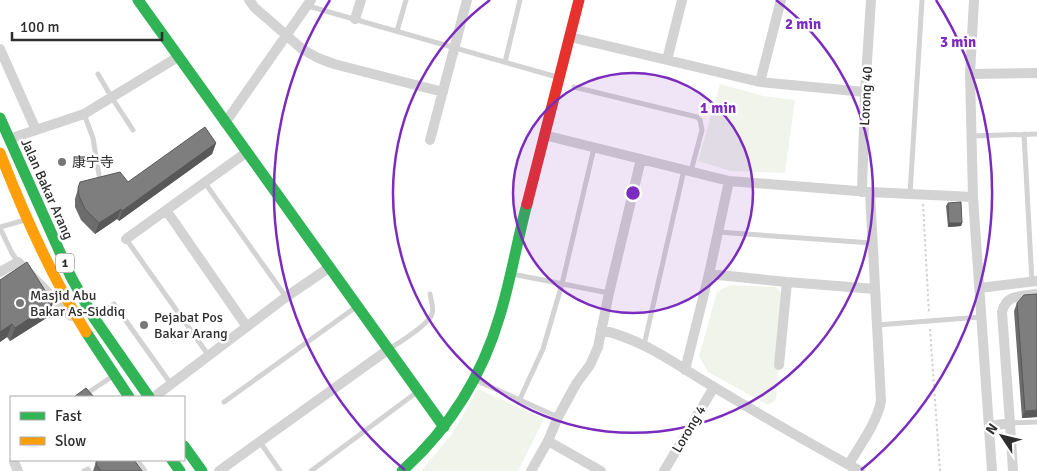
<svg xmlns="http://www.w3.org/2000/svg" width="1037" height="471" font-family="Signika,'Noto Sans SC',sans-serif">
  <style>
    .green { fill: #f0f4eb }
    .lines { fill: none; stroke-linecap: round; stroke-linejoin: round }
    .path { stroke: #d3d3d3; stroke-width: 2; stroke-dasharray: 2.5 2.5; stroke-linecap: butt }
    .lane { stroke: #d3d3d3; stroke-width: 5 }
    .street { stroke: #d3d3d3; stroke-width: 10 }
    .fast { stroke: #30b455; stroke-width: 11 }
    .slow { stroke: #ff9f0a; stroke-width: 11 }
    .jam { stroke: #e5322d; stroke-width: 11 }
    .wall { fill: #6c6c6c }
    .shaded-wall { fill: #585858 }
    .building { fill: #7e7e7e; stroke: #585858 }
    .ring { fill: none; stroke: #7b2cbf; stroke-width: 2.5 }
    .poi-dot { fill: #777; stroke: #fff; stroke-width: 2 }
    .labels { text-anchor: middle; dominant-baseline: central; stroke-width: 5; stroke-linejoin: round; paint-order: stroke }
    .shield { fill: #fff; stroke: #6d6d6d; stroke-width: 1 }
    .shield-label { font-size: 12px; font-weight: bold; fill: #2e2e2e }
    .street-label { font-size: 14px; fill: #2e2e2e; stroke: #fff }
    .poi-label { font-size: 14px; fill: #2e2e2e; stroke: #fff; text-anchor: start }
    .centre { fill: #7b2cbf; stroke: #fff; stroke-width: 2.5 }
    .ring-label { font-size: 15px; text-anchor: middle; font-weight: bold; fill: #7b2cbf; stroke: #fff; stroke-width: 5; stroke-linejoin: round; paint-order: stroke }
  </style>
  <rect width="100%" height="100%" fill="#fff"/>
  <path class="green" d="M720,84L763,96L795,100L785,173L731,171L698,161Z
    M730,285L776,287L783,295L776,400L768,405L708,372L699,356L717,292Z
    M478,389L544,419L518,471H421L452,434Z"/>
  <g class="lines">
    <path class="path" d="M923,204L929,314
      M930,329L940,471"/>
    <path class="lane" d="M308,6L557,77
      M397,31L406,0
      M505,62L520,0
      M98,74L112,98L133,130
      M574,87L697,117L700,120L702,130L691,171
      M84,114L93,138L99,175
      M1024,134L1032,282
      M971,136L1037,134
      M205,183L286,297
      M910,194L922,0
      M0,227L25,220
      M0,228L12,253L18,262
      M718,232L872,243
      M126,239L209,356
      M512,274L609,293
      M97,316L114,304L171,384
      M877,325L981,317
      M644,345L684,170
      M389,349C399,343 429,324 432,314C434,307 431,301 430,294
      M475,380L558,417
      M88,397L86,394L113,376
      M519,401L543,349L562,284L594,148
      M224,402L356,307
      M1010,423L1037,422
      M260,442L280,471
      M84,471L88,469L89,471
      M311,471L417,392"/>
    <path class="street" d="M249,0L255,8L269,20L302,49L318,58L334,64L443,92
      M974,0L970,74L973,197L992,471
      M355,19L361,0
      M570,37L760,82L865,92
      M0,49L36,130
      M667,60L682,0
      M970,74L1037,73
      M760,82L781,0
      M225,123L311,0
      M544,135L729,181L870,192L973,197
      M9,139L84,114L178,57
      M430,140L467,0
      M862,192L865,92L871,0
      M166,210L247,327
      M126,239L247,152
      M0,272L18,262L71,316
      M709,274L787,282L875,289
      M980,288L1037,281
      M601,330C643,339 678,366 714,387C762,416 811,444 860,471
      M779,365L787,282
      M685,370L709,274L729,181
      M154,397L286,297L330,267
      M990,426L1010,423
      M548,441L601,471
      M134,460L142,471
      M14,462L18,471
      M849,464C860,445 877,423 881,401L870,192
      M219,471L389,349
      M531,471L548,441L558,417L576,384L590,365L598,347L609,293L641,159
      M664,471L714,387
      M1013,471L1010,423L1002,312C1007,293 1021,297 1037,294"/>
    <path class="fast" d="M138,0L444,427
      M0,118L71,277L94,318L149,397
      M86,332L129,397
      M184,446L202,471
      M172,460L180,471
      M402,471C450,428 482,377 500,315C511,279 517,241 527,204"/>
    <path class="slow" d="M0,153C24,215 51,276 86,332"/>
    <path class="jam" d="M527,204L579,0"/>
  </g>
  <path class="wall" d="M216,143L212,154L119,221L117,219L95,234L81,220L75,207V199L80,182H128Z
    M948,203L962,223L961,226L948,227L946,206Z
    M0,280L48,317L10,341L7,337L0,342Z
    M1037,294V417L1022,418L1014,311L1017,303Z
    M96,462L142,471H93Z"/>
  <path class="shaded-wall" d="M216,143L212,154L119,221L122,211Z
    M121,209L117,219L95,234L99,223Z
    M949,223H962L961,226L948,227Z
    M53,303L48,317L10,341L15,328Z
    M12,324L7,337L0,342V332Z
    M1037,410V417L1022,418L1025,411Z"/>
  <path class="building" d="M205,127L216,143L122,211L121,209L99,223L85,209L79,196L78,188L80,182L120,172L128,182Z
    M961,202L962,223H949L948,203Z
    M27,262L53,303L15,328L12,324L0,332V280Z
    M1037,294V410L1025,411L1017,303L1024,295Z
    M86,388L94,397H74Z
    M99,460H134L142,471H101L96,464V462Z"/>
  <circle cx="633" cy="193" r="120" fill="#7b2cbf" fill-opacity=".12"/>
  <g class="ring">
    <circle cx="633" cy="193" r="120"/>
    <path d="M776 0A240 240 0 1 1 490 0"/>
    <path d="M405 470A359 359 0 0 1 330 0M936 0A359 359 0 0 1 861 470"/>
  </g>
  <g class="poi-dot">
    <circle cx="62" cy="162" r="5"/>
    <circle cx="20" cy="303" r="5"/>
    <circle cx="144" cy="325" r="5"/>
  </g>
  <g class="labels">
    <rect class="shield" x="56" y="253.5" width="18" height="19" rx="4"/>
    <g class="shield-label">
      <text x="65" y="263">1</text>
    </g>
    <g class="street-label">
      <text transform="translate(866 96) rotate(-87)">Lorong 40</text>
      <text transform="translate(47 189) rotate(66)">Jalan Bakar Arang</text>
      <text transform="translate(689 429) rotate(-59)">Lorong 4</text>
    </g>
    <g class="poi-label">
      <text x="72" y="162">康宁寺</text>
      <text x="30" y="295">Masjid Abu<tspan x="30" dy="16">Bakar As-Siddiq</tspan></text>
      <text x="154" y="317">Pejabat Pos<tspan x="154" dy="16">Bakar Arang</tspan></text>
    </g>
  </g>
  <circle cx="633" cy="193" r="8" class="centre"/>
  <g class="ring-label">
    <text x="803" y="29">2 min</text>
    <text x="958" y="47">3 min</text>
    <text x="718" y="113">1 min</text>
  </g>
  <rect x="10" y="396" width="175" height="65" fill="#ffffff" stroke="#ababab"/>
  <rect x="20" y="412" width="25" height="8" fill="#30b455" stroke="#ababab"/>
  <text x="55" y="421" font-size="15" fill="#2e2e2e">Fast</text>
  <rect x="20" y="437" width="25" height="8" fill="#ff9f0a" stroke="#ababab"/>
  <text x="55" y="446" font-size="15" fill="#2e2e2e">Slow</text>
  <g transform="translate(1002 436) rotate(305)" stroke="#ffffff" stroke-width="4" paint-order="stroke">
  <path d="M0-4L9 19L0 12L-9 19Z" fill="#2e2e2e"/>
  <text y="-8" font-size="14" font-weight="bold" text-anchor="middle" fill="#2e2e2e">N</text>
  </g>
  <path d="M12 32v8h150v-8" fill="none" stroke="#2e2e2e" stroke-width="2.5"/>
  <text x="20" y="32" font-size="15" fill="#2e2e2e" stroke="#ffffff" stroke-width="4" paint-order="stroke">100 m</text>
</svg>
